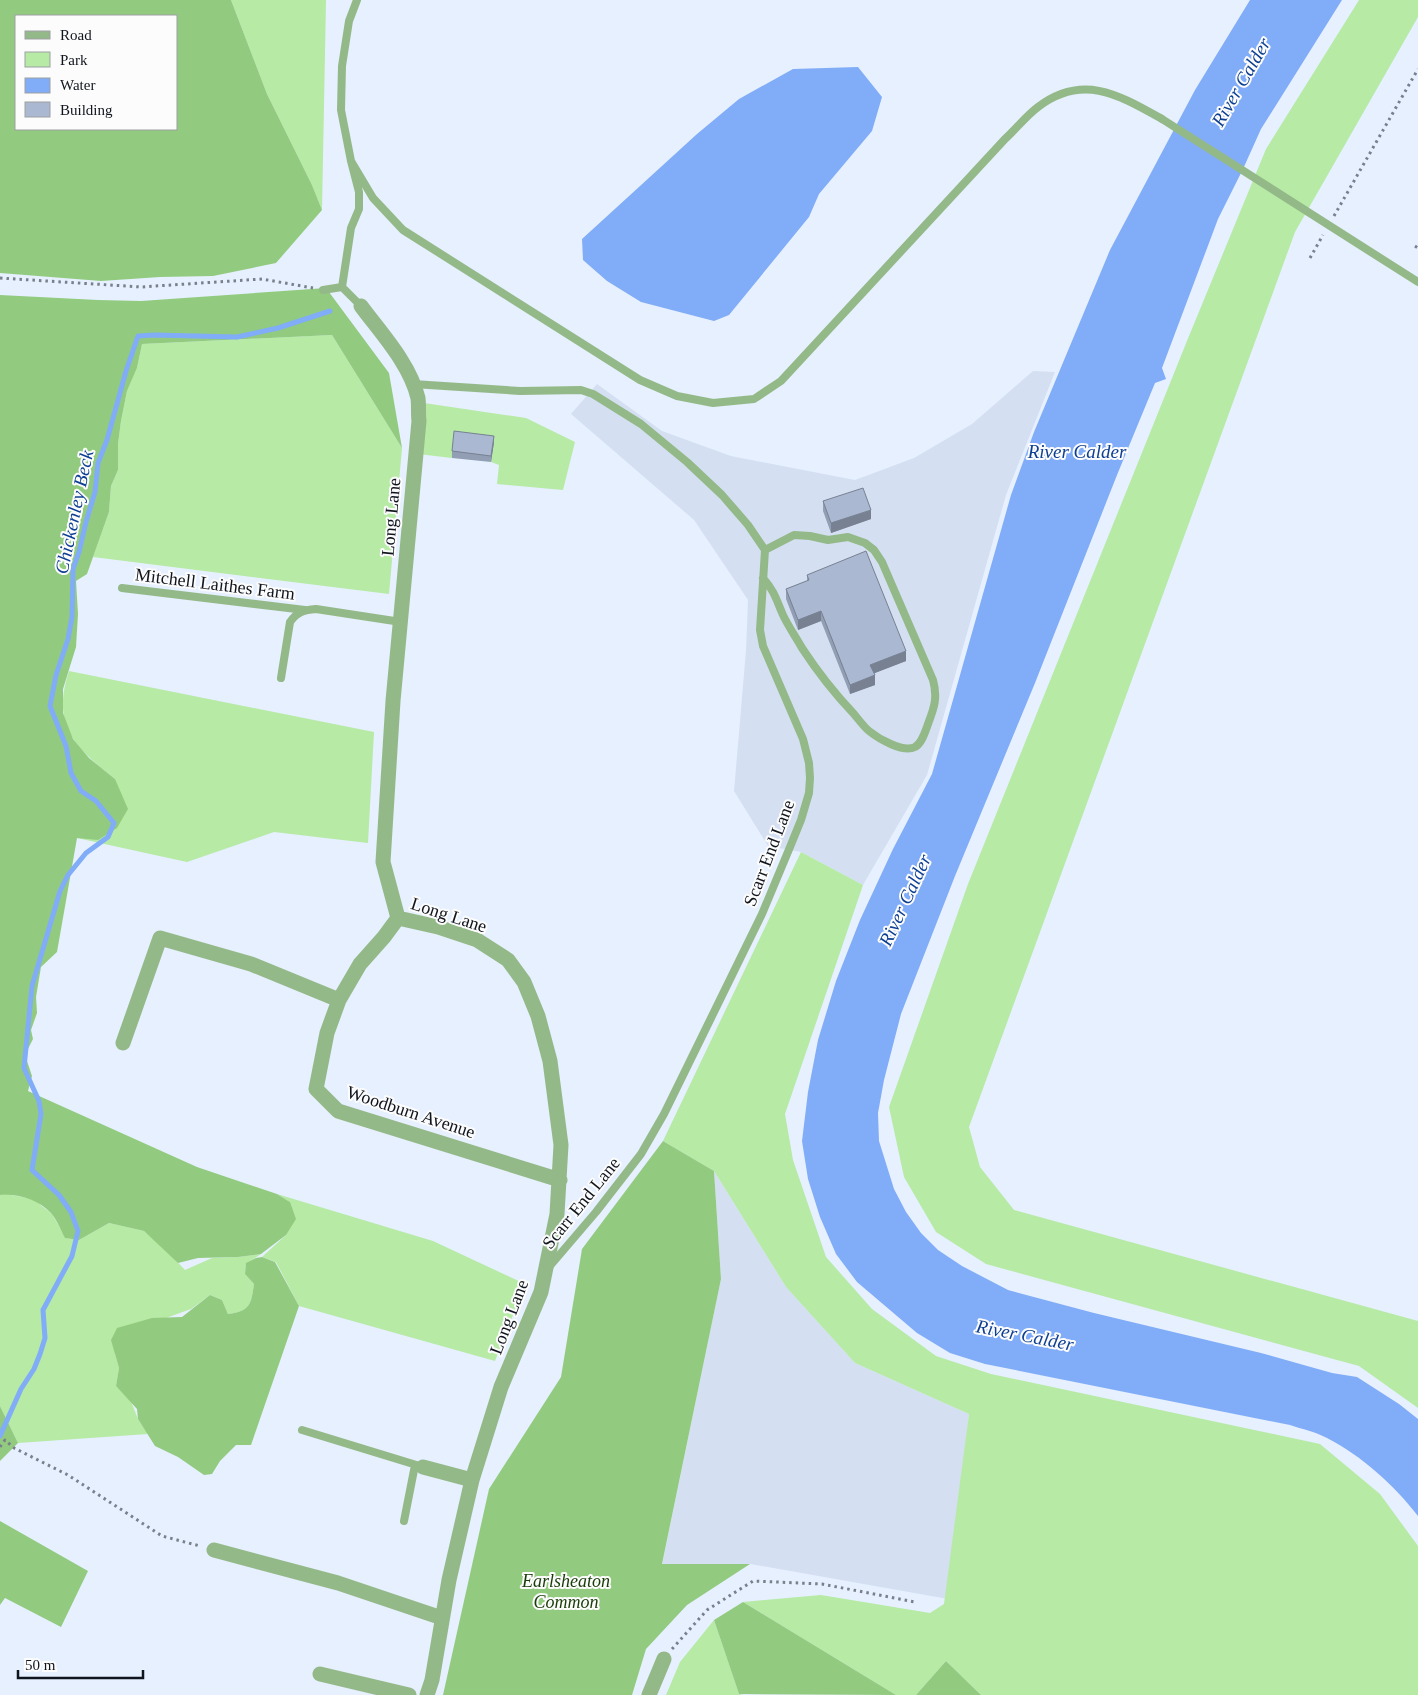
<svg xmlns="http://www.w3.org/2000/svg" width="1418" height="1695" font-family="Georgia,serif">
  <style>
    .built { fill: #d4e0f2 }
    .green { fill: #b6eaa5 }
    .forest { fill: #92cb7f; fill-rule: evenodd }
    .water { fill: #81acf7 }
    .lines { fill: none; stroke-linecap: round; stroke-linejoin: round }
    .stream { stroke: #81acf7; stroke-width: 5 }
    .path { stroke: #79808c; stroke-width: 3; stroke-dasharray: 2.5 4; stroke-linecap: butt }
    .lane { stroke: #94b988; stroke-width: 8 }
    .street { stroke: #94b988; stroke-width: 15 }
    .lane-bridge { stroke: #94b988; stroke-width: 8 }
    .wall { fill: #929eb4 }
    .shaded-wall { fill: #778192 }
    .building { fill: #aab8d1; stroke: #778192 }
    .labels { text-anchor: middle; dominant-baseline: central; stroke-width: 4; stroke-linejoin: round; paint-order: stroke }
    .street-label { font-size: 18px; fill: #0f141d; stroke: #fcfcfc }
    .park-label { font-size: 18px; font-style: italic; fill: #193d09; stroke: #fcfcfc }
    .water-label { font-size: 19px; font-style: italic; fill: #0d3f93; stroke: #fcfcfc }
  </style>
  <rect width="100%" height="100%" fill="#e6f0ff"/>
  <path class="built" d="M1033,371L1055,372L1006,495L927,775L863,885L801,852L768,846L734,791L746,650L748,600L694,520L571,414L597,384L662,431L731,456L855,480L914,458L972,424Z
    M714,1171L786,1287L855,1363L969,1414L948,1599L750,1564L662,1565L721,1279Z"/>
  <path class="green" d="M231,0H326L322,210L312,185L267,94Z
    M1359,0H1418V17L1295,232L969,1127L980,1167L1014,1210L1418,1321V1408L1359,1366L986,1264L936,1232L904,1177L889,1107L968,884L1189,336L1266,149Z
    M332,335L402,448L389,594L93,557L109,512L111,486L118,470V444L121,421L127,391L137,368L142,344Z
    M424,403L526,418L575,442L563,490L497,484L499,465L491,462L493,442L454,438L452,458L418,454Z
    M69,671L374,732L368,843L274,832L187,862L77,838L115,779C75,747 51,726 69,671Z
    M801,852L863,885L785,1114L793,1160L826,1257L872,1309L936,1356L991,1374L1320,1444L1380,1494L1418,1546V1695H981L946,1661L916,1695H896L743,1602L821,1595L930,1613L944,1604L969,1414L855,1363L786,1287L714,1171L663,1141Z
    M6,1194L33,1199L52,1214L66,1238L79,1240L109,1223L144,1231L166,1250L185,1270L212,1258L238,1257L261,1254L246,1264L245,1274L254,1284C251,1305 250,1311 228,1314L222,1300L210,1295L191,1309L166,1318L132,1325L115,1354L119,1368L116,1386L130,1399L138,1419L148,1434L18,1443L0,1406V1195Z
    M277,1194L433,1241L525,1284L495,1361L299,1306L276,1262L262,1257L286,1235L290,1202Z
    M714,1620L739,1694L744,1695H666L680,1662Z"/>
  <path class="forest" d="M0,0H231L267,94L312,185L322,210L276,263L213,276L160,277L101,281L0,273ZM16,16H176V129H16Z
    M326,288L389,373L402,448L332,335L142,344L137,368L127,391L121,421L118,444V470L111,486L109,512L87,574L76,581L78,614L76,647L63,689V713L73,739L89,758L115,779L128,809L117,828L98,840L77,838L57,952L41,967L36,997L37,1013L31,1030L33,1039L25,1055L32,1076L28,1091L197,1167L277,1194L290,1202L296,1219L286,1235L261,1254L238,1257L198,1258L178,1263L144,1231L109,1223L79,1240L65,1238C61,1230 57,1220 51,1213C39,1200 18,1193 0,1195V295L98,300L141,301Z
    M663,1141L714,1171L721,1279L662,1564H750L687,1605L646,1649L632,1695H443L489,1489L561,1377L582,1249Z
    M262,1257L275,1262L299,1306L251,1445H236L220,1461L212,1474L204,1475L178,1457L155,1446L138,1419L137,1409L116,1386L119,1368L111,1340L117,1328L152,1318L182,1317L210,1295L222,1300L228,1314C250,1311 251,1305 254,1284L245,1274L246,1263L256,1258Z
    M0,1406L18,1443L0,1461Z
    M0,1521L88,1571L61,1627L5,1598L0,1605Z
    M743,1602L896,1695L739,1694L714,1620Z
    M946,1661L981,1695H916Z"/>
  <path class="water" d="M1250,0H1342L1261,129L1243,169L1218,219L1162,368L1166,379L1155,383L1117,475L1035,683L955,876L901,1014L884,1080L878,1113L879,1141L894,1189L906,1212L921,1233L938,1250L962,1266L1008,1290L1094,1313L1261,1353L1332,1373L1357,1377L1399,1404L1418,1419V1516C1394,1485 1362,1456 1327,1438C1316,1432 1302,1429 1290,1425L985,1364L950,1353L917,1333L857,1282L836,1254L820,1217L808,1179L802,1141L808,1092L818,1040L836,981L860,920L893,849L932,774L1011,495L1034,432L1110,250L1195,90Z
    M858,67L882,97L872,131L819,194L809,217L729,315L714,321L641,302L607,281L583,260L582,239L697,134L739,99L793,69Z"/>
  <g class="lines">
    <path class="stream" d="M0,1436L21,1389L34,1369L40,1354L45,1338L43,1310L72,1256L78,1231L71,1212L59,1195L32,1170L41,1114L39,1101L24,1068L32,986L60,891L68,875L86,853L108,837L114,823L96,801L81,791L71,773L66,746L50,706L56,675L68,639L72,617L73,569L79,552L86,522L95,492L98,463L107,440L126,371L138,336L154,335L237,337L278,328L330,311"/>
    <path class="path" d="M1334,216L1418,69
      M1415,246L1418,248
      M1310,258L1323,235
      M0,278L141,287L262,279L313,288
      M0,1447L5,1440L14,1448L68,1475L162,1536L200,1546
      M672,1649L707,1610L753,1581L822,1584L915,1602"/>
    <path class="lane" d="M351,161L373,198L403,230L640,380L677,396L713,403L754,399L781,381L1005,139C1016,129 1026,116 1038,107C1083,73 1119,95 1162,119
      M342,287L351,228L359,209V192L351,161L341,110L342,66L349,21L357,0
      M323,290L342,287L361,306
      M413,384L520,391L581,390L593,394L641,424L687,462L722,495L748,525L765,550L760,630L763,646L803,739L809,763L810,778L809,793L801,820L790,847L762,914L664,1114L641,1154L596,1212L549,1267
      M763,578C775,592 776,599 783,615C788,626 796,637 802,648C817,671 835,694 854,714C859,720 864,727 869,731C879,739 903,753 915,747C922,743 925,732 928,724C934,708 938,698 933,680L882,562L874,550L865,543L848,537L828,540L810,536L794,535L765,550
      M122,588L305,610
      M281,678L290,622C297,612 304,610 316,609L401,622
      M302,1430L423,1467
      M404,1521L415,1465"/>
    <path class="street" d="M361,306C381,333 410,364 418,398C419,406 418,414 419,421L393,701L383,862L398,918L438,927L477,940L508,960L524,982L538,1016L550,1061L561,1145L557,1214L541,1292L501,1387L472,1480L449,1580L432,1680L427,1695
      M398,918L384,937L360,964L339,1000L327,1033L316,1089L338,1111L560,1180
      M123,1043L160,938L251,964L339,1000
      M423,1467L472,1480
      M214,1550L338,1583L442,1618
      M320,1674L409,1695
      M649,1695L664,1659"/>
    <path class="lane-bridge" d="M1162,119L1418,282"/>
  </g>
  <path class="wall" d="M494,442L491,462L452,458V451Z
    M823,501L871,519L831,533L823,511Z
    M807,575L906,661L874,673L875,685L850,694L821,621L798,630L786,599V589L807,581Z"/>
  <path class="shaded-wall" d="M494,436V442L491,462V456Z
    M871,510V519L831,533V523Z
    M821,611V621L798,630V620Z
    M906,651V661L870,675V665Z
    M875,675V685L850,694V685Z"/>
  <path class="building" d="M454,431L494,436L491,456L452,451Z
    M863,488L871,510L831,523L823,501Z
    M866,551L906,651L870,665L875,675L850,685L821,611L798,620L786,589L809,580L807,575Z"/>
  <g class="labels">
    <g class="street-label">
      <text transform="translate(391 517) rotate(-85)">Long Lane</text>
      <text transform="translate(215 584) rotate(7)">Mitchell Laithes Farm</text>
      <text transform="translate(769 853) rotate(-69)">Scarr End Lane</text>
      <text transform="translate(449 915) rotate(18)">Long Lane</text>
      <text transform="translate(411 1112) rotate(18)">Woodburn Avenue</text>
      <text transform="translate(581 1203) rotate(-51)">Scarr End Lane</text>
      <text transform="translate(509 1317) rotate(-69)">Long Lane</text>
    </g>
    <g class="park-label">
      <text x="566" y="1581">Earlsheaton<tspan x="566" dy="21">Common</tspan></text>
    </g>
    <g class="water-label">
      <text transform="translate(1241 82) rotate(-60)">River Calder</text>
      <text x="1077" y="451">River Calder</text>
      <text transform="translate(74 512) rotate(-78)">Chickenley Beck</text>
      <text transform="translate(905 900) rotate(-65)">River Calder</text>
      <text transform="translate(1025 1335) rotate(11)">River Calder</text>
    </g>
  </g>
  <rect x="15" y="15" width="162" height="115" fill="#fcfcfc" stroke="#9d9fa3"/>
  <rect x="25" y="31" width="25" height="8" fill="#94b988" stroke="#9d9fa3"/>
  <text x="60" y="40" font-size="15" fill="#0f141d">Road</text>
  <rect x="25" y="52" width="25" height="15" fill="#b6eaa5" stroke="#9d9fa3"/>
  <text x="60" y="65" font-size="15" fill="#0f141d">Park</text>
  <rect x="25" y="78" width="25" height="15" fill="#81acf7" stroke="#9d9fa3"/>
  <text x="60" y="90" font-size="15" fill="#0f141d">Water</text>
  <rect x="25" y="102" width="25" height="15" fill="#aab8d1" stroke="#9d9fa3"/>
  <text x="60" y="115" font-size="15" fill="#0f141d">Building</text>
  <path d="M18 1670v8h125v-8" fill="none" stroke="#0f141d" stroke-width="2.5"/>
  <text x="25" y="1670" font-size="15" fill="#0f141d" stroke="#fcfcfc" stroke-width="4" paint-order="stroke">50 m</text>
</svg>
